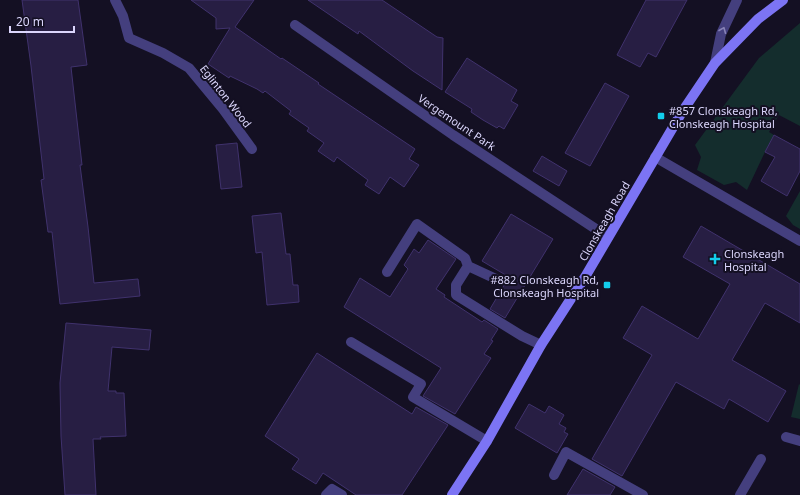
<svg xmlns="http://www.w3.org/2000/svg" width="800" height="495" font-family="'Noto Sans',sans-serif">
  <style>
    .green { fill: #142d2d }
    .building { fill: #271e43; stroke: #40326d }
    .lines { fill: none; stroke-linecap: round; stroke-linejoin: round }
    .service { stroke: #443f7e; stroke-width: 10 }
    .minor { stroke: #443f7e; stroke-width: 10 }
    .secondary { stroke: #7c74f4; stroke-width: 10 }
    .oneway { stroke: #8883b7 }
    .poi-dot { fill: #13cdeb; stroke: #141023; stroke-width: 1.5 }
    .labels { text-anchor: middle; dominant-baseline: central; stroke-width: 4; stroke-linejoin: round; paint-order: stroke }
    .street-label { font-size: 11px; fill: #dbd6fc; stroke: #141023 }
    .poi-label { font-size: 11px; fill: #dbd6fc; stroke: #141023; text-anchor: start }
  </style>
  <rect width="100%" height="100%" fill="#141023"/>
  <path class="green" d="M800,23V126L779,115L769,132L774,135L765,152L747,190L736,182L724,185L697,170L701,157L695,145L759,58Z
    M800,191V229L793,225L786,216Z
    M799,384L800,385V419L791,417Z"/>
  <path class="building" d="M22,0H78L87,65L71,67L82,165H80L88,227L94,283L138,279L140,296L60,304L52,232H48L41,180L44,179L31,66Z
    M191,0H254L235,27L281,59L282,58L319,83L318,84L415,149L409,159L419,165L404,187L390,177L379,194L365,185L368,180L337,157L334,162L318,151L324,143L307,131L309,128L289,114L291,111L265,91L263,93L257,89L230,76L229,78L208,64L230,28L216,29V18Z
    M308,0H382L437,37L443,38L442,90L413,71L359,31L358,34Z
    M646,0H687L656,57L648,53L640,67L617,55Z
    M467,58L517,90L511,101L518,105L504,129L499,126L497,128L483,120L471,112L472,109L445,92Z
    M605,83L629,96L590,166L565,153Z
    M774,135L800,149V171L787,196L761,181L775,157L765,152Z
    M237,143L242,187L221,189L216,145Z
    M542,156L567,171L559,186L533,171Z
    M281,213L286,254H290L293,285H298L299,302L267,305L262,252L256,253L252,216Z
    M511,214L553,239L505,318L490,309L509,277L482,261Z
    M701,226L800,284V323L765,303L732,360L786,391L768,422L729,399L724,409L676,382L622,476L592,459L652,355L623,338L642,306L698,339L730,284L683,257Z
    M428,240L456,259L436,289L445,295L444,297L482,322L484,320L498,329L491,340L493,341L484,354L491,358L455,414L423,396L441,368L344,307L360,278L390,297L408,269L404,265L414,249L419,253Z
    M66,323L151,330L149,350L112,347L108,391H116V393H124L126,436L100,437L101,439H93L96,495H65L61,436L60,383Z
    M317,353L412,414L416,407L448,425L402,495H356L323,473L316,484L292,469L299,459L265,436Z
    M529,404L545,413L549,406L564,415L559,424L566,428L564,432L568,434L557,453L515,428Z
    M583,469L615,487L610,495H567Z"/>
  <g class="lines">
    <path class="service" d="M655,157L800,241
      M468,266L496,279
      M387,272L417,224L465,258L468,266L456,285V295L522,336L541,345
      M351,342L421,384L413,397L487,441
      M786,437L800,441
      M554,475L566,452L643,495
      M326,495L332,489L342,495"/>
    <path class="minor" d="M115,0L123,16L129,38L163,53L189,68L223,109L252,149
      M295,25L453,135L608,237
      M715,63L721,34L737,0
      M740,495L761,459"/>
    <path class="secondary" d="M452,495L487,441L541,345L585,277L682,112L715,63L758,19L783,0"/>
  </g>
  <defs><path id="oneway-chevron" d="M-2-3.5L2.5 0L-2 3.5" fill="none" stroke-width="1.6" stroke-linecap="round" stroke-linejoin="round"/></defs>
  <use class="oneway" href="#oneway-chevron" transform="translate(723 30) rotate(-68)"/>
  <g class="poi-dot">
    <rect x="657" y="112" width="8" height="8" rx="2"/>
    <path d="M713 253h4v4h4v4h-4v4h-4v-4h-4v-4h4z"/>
    <rect x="603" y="281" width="8" height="8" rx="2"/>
  </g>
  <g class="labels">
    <g class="street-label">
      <text transform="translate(226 96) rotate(52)">Eglinton Wood</text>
      <text transform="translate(457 122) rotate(34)">Vergemount Park</text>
      <text transform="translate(604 221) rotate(-60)">Clonskeagh Road</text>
    </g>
    <g class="poi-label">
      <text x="669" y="110">#857 Clonskeagh Rd,<tspan x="669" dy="13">Clonskeagh Hospital</tspan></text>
      <text x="724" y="253">Clonskeagh<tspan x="724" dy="13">Hospital</tspan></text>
      <text x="599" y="279" text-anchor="end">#882 Clonskeagh Rd,<tspan x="599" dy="13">Clonskeagh Hospital</tspan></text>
    </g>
  </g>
  <path d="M10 26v6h64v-6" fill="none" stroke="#dbd6fc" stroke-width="2"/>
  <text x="16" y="26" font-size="12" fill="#dbd6fc" stroke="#141023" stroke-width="3" paint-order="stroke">20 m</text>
</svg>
